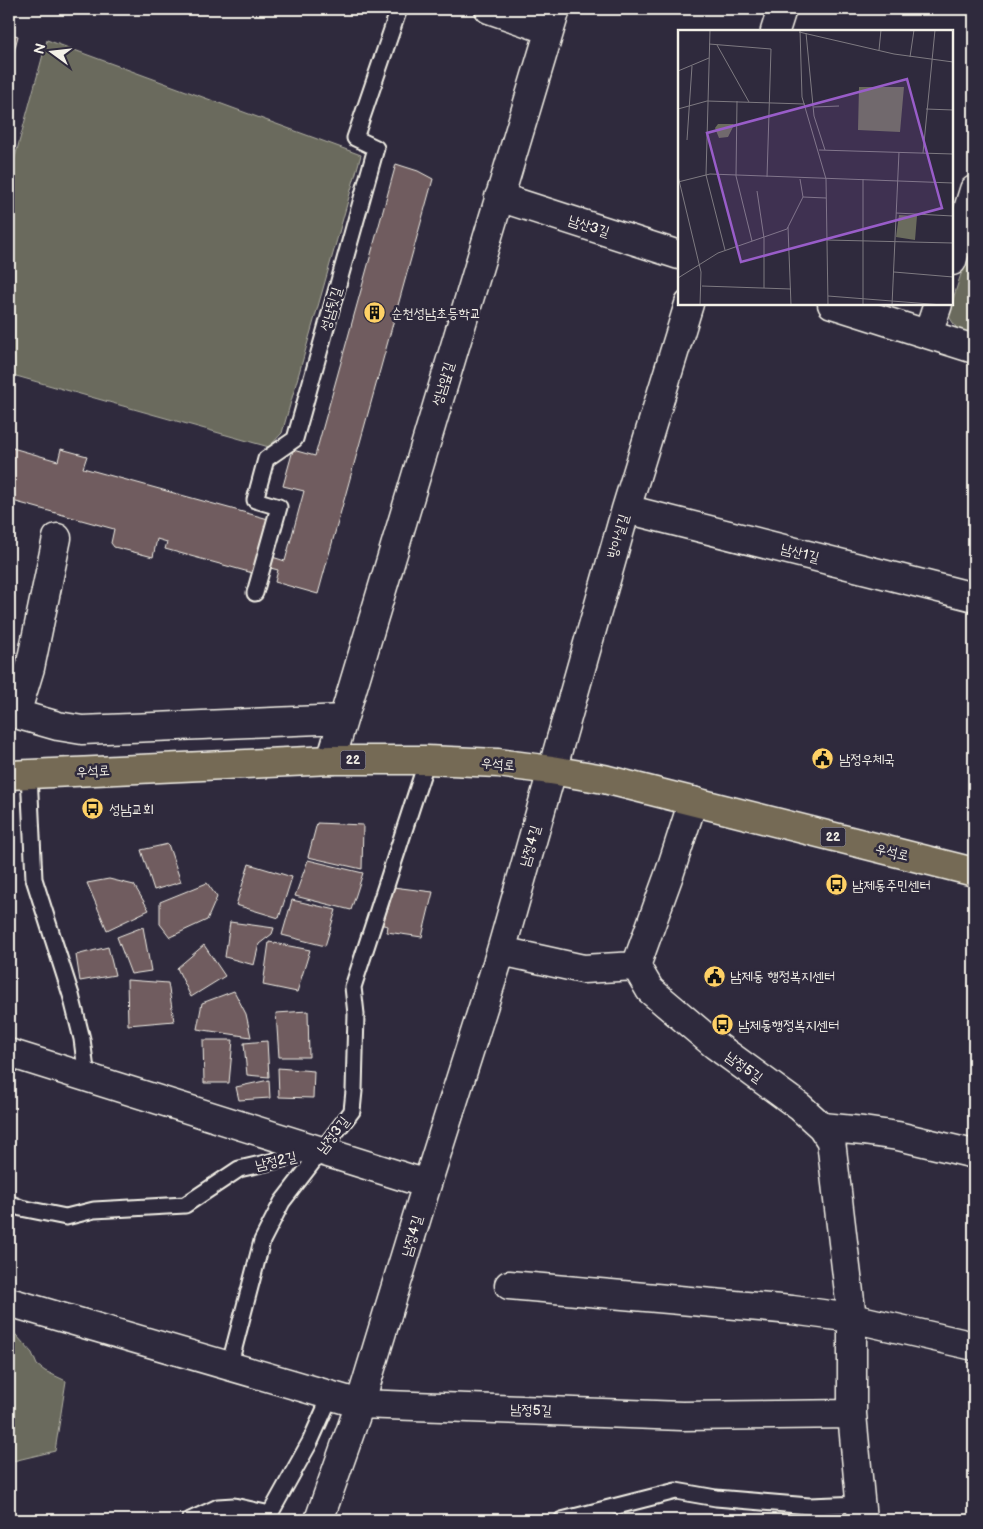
<svg xmlns="http://www.w3.org/2000/svg" width="983" height="1529" font-family="'Balsamiq Sans','Poor Story',sans-serif">
  <style>
    .green { fill: #6a6b5d; stroke: #afaea2 }
    .building { fill: #705c5e; stroke: #f4f1e8 }
    .lines { fill: none; stroke-linecap: round; stroke-linejoin: round }
    .lane-casing { stroke: #f4f1e8; stroke-width: 19 }
    .street-casing { stroke: #f4f1e8; stroke-width: 31 }
    .primary-casing { stroke: #f4f1e8; stroke-width: 31 }
    .lane { stroke: #2f2a3d; stroke-width: 15 }
    .street { stroke: #2f2a3d; stroke-width: 28 }
    .primary { stroke: #756a55; stroke-width: 28 }
    .labels { text-anchor: middle; dominant-baseline: central; stroke-width: 5; stroke-linejoin: round; paint-order: stroke }
    .shield { fill: #2f2a3d; stroke: #b9b5b5; stroke-width: 1 }
    .shield-label { font-size: 12px; font-weight: bold; fill: #f4f1e8 }
    .street-label { font-size: 14px; fill: #f4f1e8; stroke: #2f2a3d }
    .poi-label { font-size: 14px; fill: #f4f1e8; stroke: #2f2a3d; text-anchor: start }
    .inset-road { fill: none; stroke: #7e7a81; stroke-width: 1 }
    .view { fill: #995dc9; fill-opacity: 0.15; stroke: #995dc9; stroke-width: 2.5 }
    .inset-edge { fill: none; stroke: #f4f1e8; stroke-width: 2.5 }
  </style>
  <rect width="100%" height="100%" fill="#2f2a3d"/>
  <filter id="ink" filterUnits="userSpaceOnUse"><feTurbulence type="fractalNoise" baseFrequency=".02" numOctaves="2"/><feDisplacementMap in="SourceGraphic" scale="10" xChannelSelector="R" yChannelSelector="G"/><feConvolveMatrix kernelMatrix="1 2 1 2 8 2 1 2 1" color-interpolation-filters="sRGB"/></filter>
  <g filter="url(#ink)">
    <path class="green" d="M47,40L361,155L282,433L269,447L9,374V179Z
      M974,233V337L959,332L948,315Z
      M9,1327L32,1353L37,1365L45,1371L66,1381L55,1451L9,1462Z"/>
    <path class="building" d="M9,33L18,36L9,70Z
      M396,164L418,171L433,179L318,594L275,582L278,570L263,566L260,575L165,549L167,542L157,539L153,557L114,547L111,543L114,529L9,500V447L58,461L61,449L87,456L83,468L272,520L263,554L285,561L304,491L283,486L293,450L315,456Z
      M317,823L363,825L362,869L308,857Z
      M168,844L181,882L154,890L141,850Z
      M308,860L363,873L351,910L295,896Z
      M249,864L292,877L279,918L236,905Z
      M109,879L134,885L149,910L107,930L87,883Z
      M207,883L217,897L207,920L170,937L160,924V902Z
      M393,887L433,892L422,937L387,932L388,926L379,924L383,909L388,910Z
      M292,900L336,910L325,946L282,935Z
      M230,922L274,928L272,934L259,944L254,965L225,957Z
      M143,927L151,971L131,974L117,937Z
      M269,942L310,950L297,992L263,985Z
      M204,945L225,976L191,997L177,968Z
      M108,947L115,975L80,981L76,955Z
      M127,980L168,983L174,1021L128,1025Z
      M234,991L246,1014L251,1037L197,1029L202,1003Z
      M308,1011L309,1057H279L276,1013Z
      M203,1040H233L229,1083H204Z
      M267,1041L269,1077L247,1075L244,1043Z
      M278,1068L314,1071L313,1098L279,1097Z
      M269,1080L270,1098L239,1100L236,1087Z"/>
    <g class="lines">
      <defs>
        <path id="lane" d="M255,593L279,507L255,500L266,459L295,439L376,148L355,138L399,9
          M29,774L34,879L71,995L82,1039L87,1078
          M9,1203L21,1208L66,1217L94,1210L185,1205L239,1169L314,1152
          M229,1367L262,1241L282,1202L352,1111L354,1091L356,1014L353,987L427,760
          M190,1520L218,1507L234,1506L270,1514
          M268,1520L270,1514L310,1442L331,1395
          M562,1520L676,1491L716,1498L809,1506L862,1504"/>
        <path id="street" d="M489,9L549,30
          M775,31L782,9
          M499,197L679,255
          M952,261L974,190
          M832,304L974,349
          M928,334L938,304
          M626,509L974,597
          M9,714H16L58,726L82,730L343,719
          M16,714L30,668L57,538
          M331,760L556,9
          M693,801L670,872L636,966L650,990L715,1045L800,1107L822,1127L831,1141L852,1318V1414L862,1520
          M501,951L583,969L636,966
          M9,1053L427,1184
          M822,1127L863,1131L898,1136L974,1154
          M509,1285L792,1310L852,1318L974,1346
          M9,1302L360,1404L682,1416L852,1414
          M319,1520L360,1404L427,1184L501,951L626,509L689,304"/>
        <path id="primary" d="M9,775L331,760H427L498,763L551,770L604,779L974,872"/>
      </defs>
      <use href="#lane" class="lane-casing"/>
      <use href="#street" class="street-casing"/>
      <use href="#primary" class="primary-casing"/>
      <use href="#lane" class="lane"/>
      <use href="#street" class="street"/>
      <use href="#primary" class="primary"/>
    </g>
  </g>
  <defs>
    <symbol id="building-disc" viewBox="-11 -11 22 22"><circle r="9.5" fill="#ffd166" stroke="#2f2a3d"/><path d="M-4-6H4V6H1V3H-1V6H-4ZM-2.5-4.3h1.7v1.8h-1.7ZM.8-4.3h1.7v1.8H.8ZM-2.5-1h1.7V.8h-1.7ZM.8-1h1.7V.8H.8Z" fill="#111"/></symbol>
    <symbol id="civic-disc" viewBox="-11 -11 22 22"><circle r="9.5" fill="#ffd166" stroke="#2f2a3d"/><path d="M-.6-6.5H3V-4.5H.6V-3L4-1V1h2V6H-6V1h2V-1L-.6-3ZM-1.2 2.5V6h2.4V2.5Z" fill="#111"/></symbol>
    <symbol id="bus-disc" viewBox="-11 -11 22 22"><circle r="9.5" fill="#ffd166" stroke="#2f2a3d"/><path d="M-5-6H5V4H4V6H2V4H-2V6H-4V4H-5ZM-3.5-4V0h7V-4ZM-3.5 1.2v1.5H-2V1.2ZM2 1.2v1.5H3.5V1.2Z" fill="#111"/></symbol>
  </defs>
  <g fill-rule="evenodd">
    <use href="#building-disc" x="362" y="300" width="25" height="25"/>
    <use href="#civic-disc" x="810" y="746" width="25" height="25"/>
    <use href="#bus-disc" x="80" y="796" width="25" height="25"/>
    <use href="#bus-disc" x="824" y="872" width="25" height="25"/>
    <use href="#civic-disc" x="702" y="964" width="25" height="25"/>
    <use href="#bus-disc" x="710" y="1012" width="25" height="25"/>
  </g>
  <g class="labels">
    <g class="shield">
      <rect x="340.5" y="750.5" width="25" height="19" rx="4"/>
      <rect x="820.5" y="827.5" width="25" height="19" rx="4"/>
    </g>
    <g class="shield-label">
      <text x="353" y="760">22</text>
      <text x="833" y="837">22</text>
    </g>
    <g class="street-label">
      <text transform="translate(589 226) rotate(18)">남산3길</text>
      <text transform="translate(331 309) rotate(-74)">성남뒷길</text>
      <text transform="translate(443 384) rotate(-73)">성남앞길</text>
      <text transform="translate(618 536) rotate(-74)">방아실길</text>
      <text transform="translate(800 553) rotate(14)">남산1길</text>
      <text transform="translate(498 764) rotate(5)">우석로</text>
      <text transform="translate(93 771) rotate(-3)">우석로</text>
      <text transform="translate(530 846) rotate(-74)">남정4길</text>
      <text transform="translate(892 852) rotate(14)">우석로</text>
      <text transform="translate(744 1067) rotate(36)">남정5길</text>
      <text transform="translate(333 1135) rotate(-52)">남정3길</text>
      <text transform="translate(276 1161) rotate(-13)">남정2길</text>
      <text transform="translate(412 1236) rotate(-74)">남정4길</text>
      <text transform="translate(531 1410) rotate(2)">남정5길</text>
    </g>
    <g class="poi-label">
      <text x="391" y="313">순천성남초등학교</text>
      <text x="839" y="759">남정우체국</text>
      <text x="109" y="809">성남교회</text>
      <text x="852" y="885">남제동주민센터</text>
      <text x="730" y="976">남제동 행정복지센터</text>
      <text x="738" y="1025">남제동행정복지센터</text>
    </g>
  </g>
  <g transform="translate(678 30)">
    <rect width="275" height="275" fill="#2f2a3d"/>
    <path d="M181,57H226L222,102L180,100ZM40,94H55L56,95L50,107L41,108L37,98ZM221,185L239,186L237,210L218,207Z" fill="#6a6b5d"/>
    <path class="inset-road" d="M32,0L28,145L47,220M122,0L124,67L148,149L150,275M121,2L216,24L275,32M128,3L136,86L147,120M31,14L93,19L89,147M39,15L71,72M201,20L203,0M232,27L236,0M0,41L31,28M59,71L58,146L74,211M136,77L161,76M0,79L29,71L127,74M248,79L275,80M9,110L14,36M141,120L275,124M245,123L257,0M0,146L23,242L22,275M122,149L125,167M185,149V275M0,152L32,144L275,153M79,161L86,208V258M218,183L275,186M110,197L113,275M149,210L275,213M216,242L275,247M0,248L40,223L109,199L125,167L148,168M24,256L113,259M150,266L265,275M214,275L221,122"/>
    <path class="view" d="M229,49L264,178L63,232L29,103Z"/>
    <rect width="275" height="275" class="inset-edge"/>
  </g>
  <rect width="983" height="1529" fill="none" stroke="#2f2a3d" stroke-width="30"/>
  <rect x="15" y="15" width="953" height="1499" fill="none" stroke="#f4f1e8" stroke-width="2" filter="url(#ink)"/>
  <g transform="translate(52 52) rotate(285)" stroke="#2f2a3d" stroke-width="4" paint-order="stroke">
  <path d="M0-4L9 19L0 12L-9 19Z" fill="#f4f1e8"/>
  <text y="-8" font-size="14" font-weight="bold" text-anchor="middle" fill="#f4f1e8">N</text>
  </g>
</svg>
